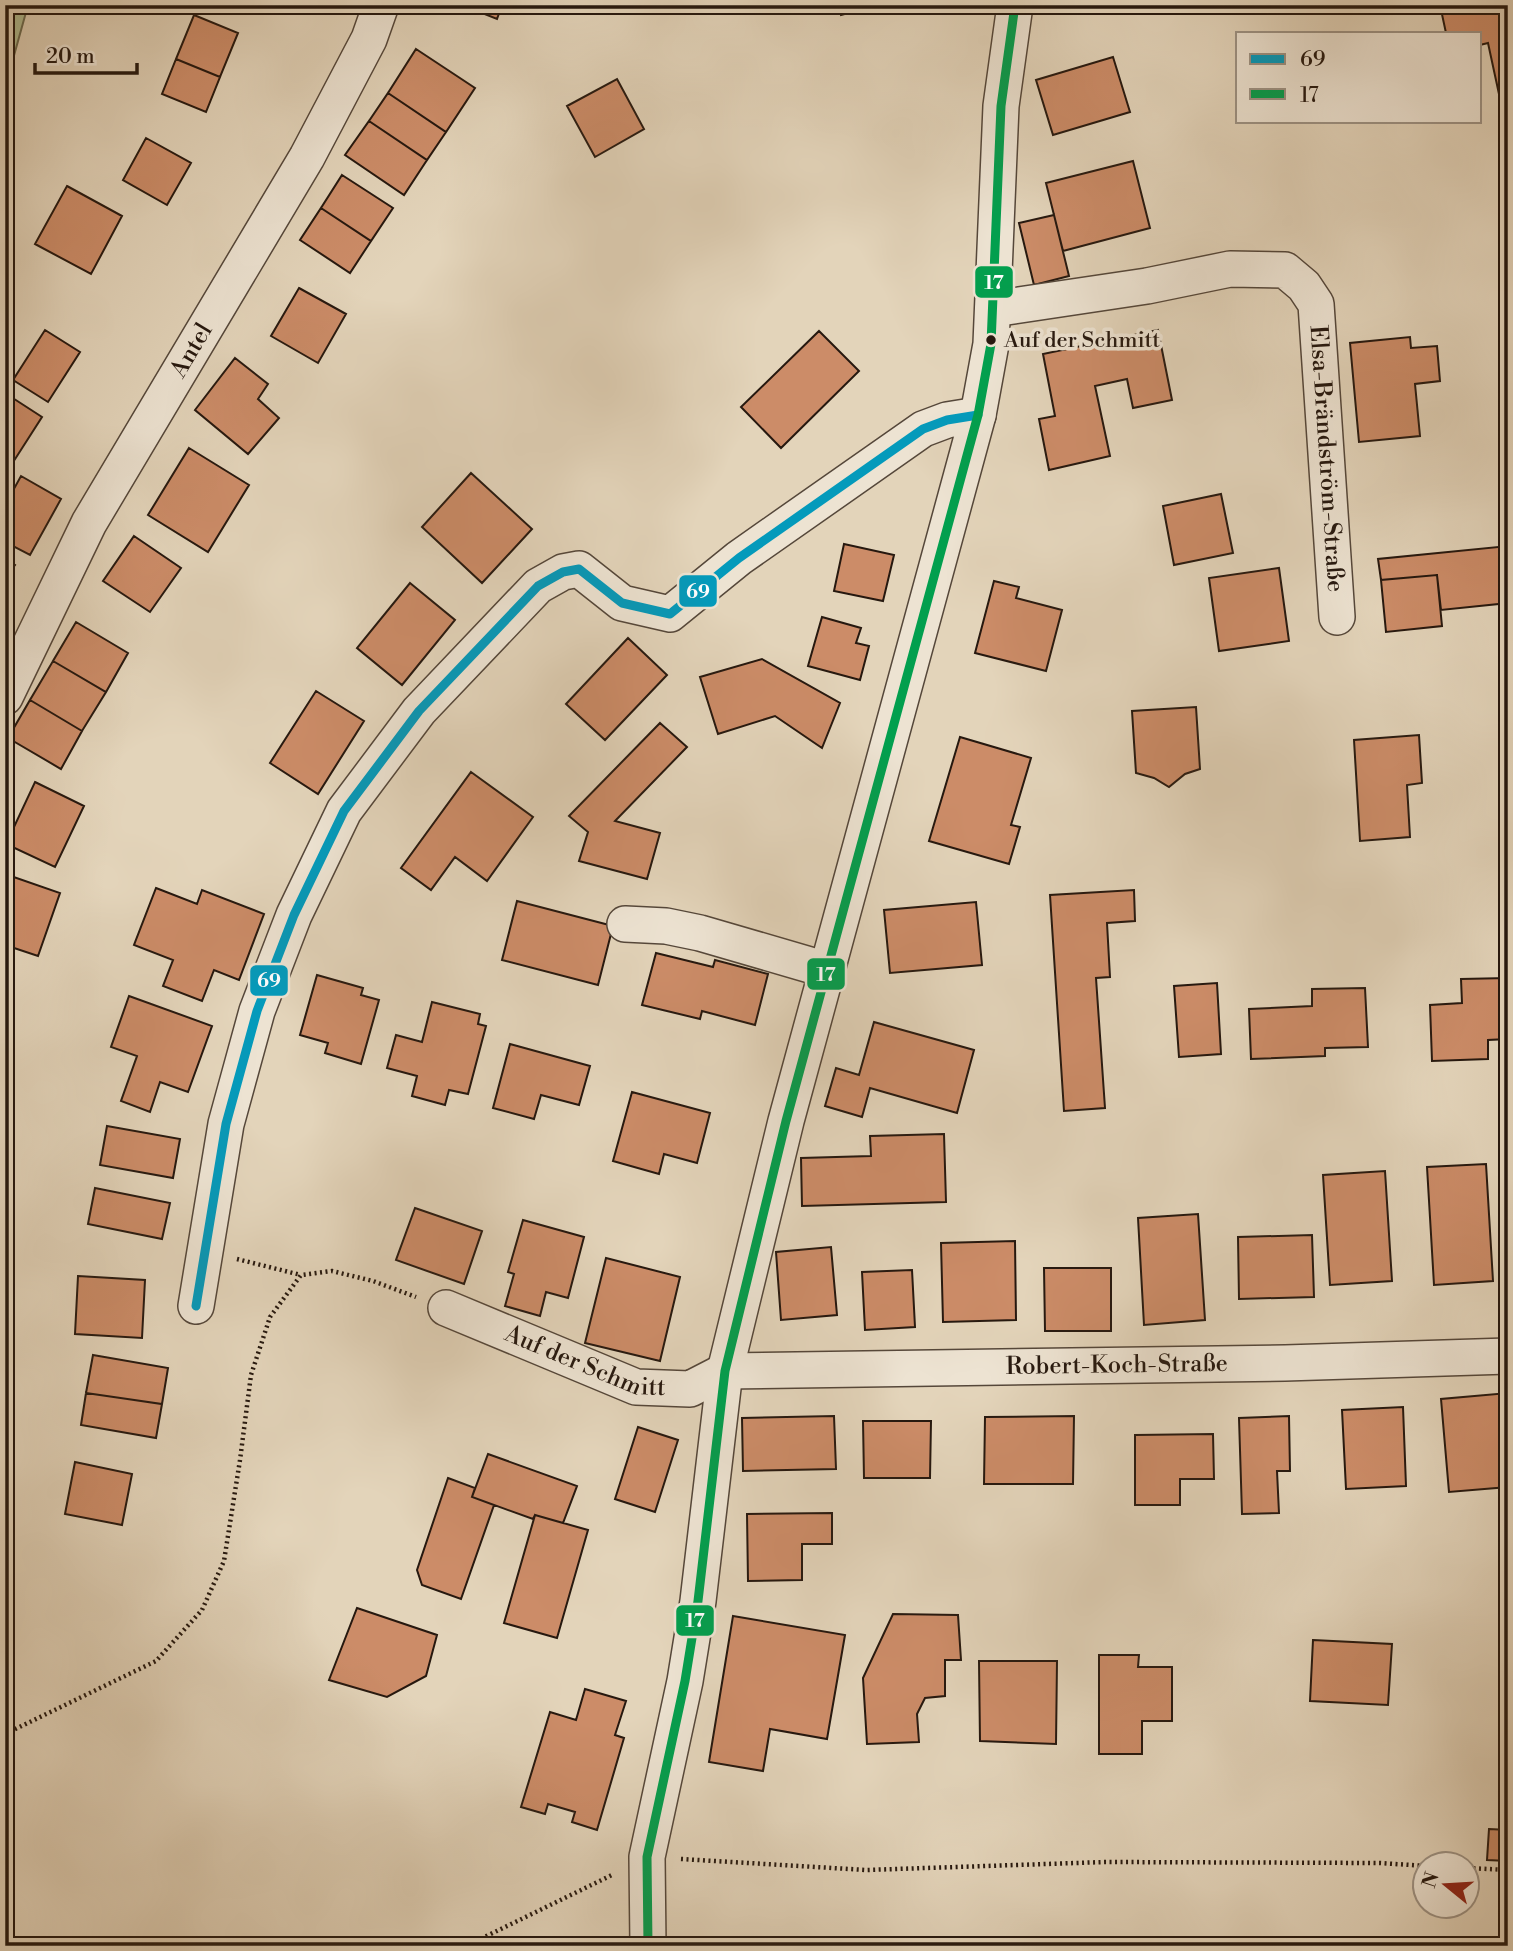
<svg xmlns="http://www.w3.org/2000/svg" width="1513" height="1951" font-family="'Libre Bodoni',serif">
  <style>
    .green { fill: #b0bd92; stroke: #6b6a50; stroke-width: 2 }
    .building { fill: #cc8c68; stroke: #26180f; stroke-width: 2 }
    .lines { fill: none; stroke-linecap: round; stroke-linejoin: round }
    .minor-casing { stroke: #55473a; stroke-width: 38 }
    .path { stroke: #26180f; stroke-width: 4.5; stroke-dasharray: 2 3.5; stroke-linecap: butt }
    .minor { stroke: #ede3d2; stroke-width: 35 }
    .bus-1-casing { stroke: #ede3d2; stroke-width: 14 }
    .bus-2-casing { stroke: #ede3d2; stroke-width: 14 }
    .bus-1 { stroke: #049abb; stroke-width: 9 }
    .bus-2 { stroke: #029f4e; stroke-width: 9 }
    .bus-dot { fill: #26180f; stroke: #ede3d2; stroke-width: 2.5 }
    .labels { text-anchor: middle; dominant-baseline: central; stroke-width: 7; stroke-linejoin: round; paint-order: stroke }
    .bus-label { font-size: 22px; fill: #26180f; stroke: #ede3d2; text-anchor: start }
    .street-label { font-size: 24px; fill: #26180f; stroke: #ede3d2 }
    .line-badge { stroke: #ede3d2; stroke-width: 2.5 }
    .badge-label { font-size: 19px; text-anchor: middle; font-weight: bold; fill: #fff }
  </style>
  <rect width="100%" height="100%" fill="#e3d4ba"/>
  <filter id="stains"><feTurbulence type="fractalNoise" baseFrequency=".00286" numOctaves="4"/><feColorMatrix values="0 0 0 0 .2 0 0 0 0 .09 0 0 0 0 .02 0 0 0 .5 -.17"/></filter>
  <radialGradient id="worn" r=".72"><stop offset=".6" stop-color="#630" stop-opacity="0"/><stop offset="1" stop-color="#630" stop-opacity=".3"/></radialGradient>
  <path class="green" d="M5,5H28L5,88Z"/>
  <path class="building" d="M462,5H502L497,19Z
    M838,5H878L841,15Z
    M1440,5H1508V121L1505,122L1488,43L1480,45V33H1446Z
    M194,15L238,33L220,77L176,59Z
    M416,49L475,88L446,132L388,93Z
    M1113,57L1130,112L1053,135L1036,80Z
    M176,59L220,77L206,112L162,94Z
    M617,79L644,129L595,157L567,106Z
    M388,93L446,132L427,160L369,121Z
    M369,121L427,160L404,195L345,155Z
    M146,138L191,163L167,205L123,180Z
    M1133,161L1150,228L1063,251L1046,183Z
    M342,175L393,208L371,241L321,208Z
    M67,186L122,216L91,274L35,244Z
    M321,208L371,241L350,273L300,240Z
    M1054,215L1069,276L1034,285L1019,223Z
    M299,288L346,314L318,363L271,336Z
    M45,330L80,352L48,402L13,380Z
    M1158,330L1172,400L1133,408L1127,379L1095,386L1110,456L1049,470L1039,419L1055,416L1043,354Z
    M819,331L859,371L781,448L741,407Z
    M1410,337L1411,348L1437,346L1440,381L1415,384L1420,436L1359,442L1350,343Z
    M235,358L268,384L258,399L279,418L248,454L195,410Z
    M5,393L42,417L10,467L5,464Z
    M189,448L249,485L208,552L148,515Z
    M471,473L532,529L482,583L422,527Z
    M21,476L61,499L30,555L5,542V505Z
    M1221,494L1233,553L1174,565L1163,506Z
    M134,536L181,568L150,612L103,581Z
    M844,544L894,555L883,601L834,591Z
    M1508,546V603L1441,610L1437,575L1381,580L1378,559Z
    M5,558L15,565L5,579Z
    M1279,568L1289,641L1219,651L1209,578Z
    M1437,575L1442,626L1386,632L1381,580Z
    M994,581L1019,587L1016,598L1062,610L1046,671L975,653Z
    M410,583L455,620L402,685L357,648Z
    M822,617L861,628L856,643L869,646L860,680L808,666Z
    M76,622L128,653L106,692L53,661Z
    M628,638L667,675L605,740L566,704Z
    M762,659L840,703L822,748L775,716L718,734L700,677Z
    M53,661L106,692L82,731L30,700Z
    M316,691L364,721L318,794L270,763Z
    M30,700L82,731L61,769L8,738Z
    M1196,707L1200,769L1185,774L1169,787L1154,778L1136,773L1132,711Z
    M660,723L687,747L615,821L660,833L647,879L579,861L588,832L569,816Z
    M1419,735L1422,783L1407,785L1410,837L1360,841L1354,740Z
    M960,737L1031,758L1011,825L1020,827L1009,864L929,841Z
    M471,772L533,817L487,881L455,857L431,890L401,868Z
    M35,782L84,806L55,867L6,844Z
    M5,874L60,893L38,956L5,945Z
    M156,888L197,904L202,890L264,914L239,980L214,970L202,1001L163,986L173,960L134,945Z
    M1134,890L1135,921L1107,923L1110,977L1096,978L1105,1108L1064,1111L1050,895Z
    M517,901L613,926L598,985L502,960Z
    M976,902L982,965L890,973L884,910Z
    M656,953L713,967L715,960L768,974L755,1025L702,1011L700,1019L642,1005Z
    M317,975L363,988L361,995L379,1000L361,1064L325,1053L328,1043L300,1035Z
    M1508,978V1039L1488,1040V1059L1432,1061L1430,1005L1462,1003L1461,979Z
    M1217,983L1221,1054L1179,1057L1174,986Z
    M1365,988L1368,1047L1325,1048V1056L1251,1059L1249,1009L1312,1006V989Z
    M129,996L212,1026L188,1092L160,1082L150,1112L121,1101L137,1056L111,1047Z
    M432,1002L480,1014L478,1024L486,1026L468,1094L449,1090L445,1105L412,1096L417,1076L387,1068L396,1035L422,1042Z
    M874,1022L974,1050L957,1113L870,1088L862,1117L825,1106L836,1068L859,1075Z
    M510,1044L590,1066L579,1105L541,1095L534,1119L493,1108Z
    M632,1092L710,1113L697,1163L664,1154L659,1174L613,1161Z
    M107,1126L180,1139L173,1178L100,1165Z
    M944,1134L946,1202L802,1206L801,1158L871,1156L870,1136Z
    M1486,1164L1493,1281L1434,1285L1427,1167Z
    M1385,1171L1392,1281L1330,1285L1323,1175Z
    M95,1188L170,1203L162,1239L88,1224Z
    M415,1208L482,1231L464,1284L396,1260Z
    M1198,1214L1205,1320L1144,1325L1138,1218Z
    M523,1220L584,1237L568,1298L546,1292L540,1316L505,1306L514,1274L508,1272Z
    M1312,1235L1314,1297L1239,1299L1238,1237Z
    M1015,1241L1016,1320L943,1322L941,1243Z
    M831,1247L837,1315L781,1320L776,1252Z
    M606,1258L680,1277L660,1361L585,1343Z
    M1044,1268H1111V1331H1045Z
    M912,1270L915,1327L865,1330L862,1272Z
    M78,1276L145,1280L142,1338L75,1334Z
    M93,1355L168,1368L162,1404L86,1393Z
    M86,1393L162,1404L156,1438L81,1425Z
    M1508,1393V1487L1449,1492L1441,1399Z
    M1403,1407L1406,1486L1346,1489L1342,1410Z
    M834,1416L836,1469L743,1471L742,1418Z
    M1074,1416L1073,1484H984L985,1417Z
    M1289,1416L1290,1471H1277L1279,1513L1242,1514L1239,1418Z
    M863,1421H931L930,1478H864Z
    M638,1427L678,1440L655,1512L615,1499Z
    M1213,1434L1214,1479H1180V1505H1135V1435Z
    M488,1454L577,1486L563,1523L535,1515L533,1519L472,1497Z
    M75,1462L132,1474L122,1525L65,1514Z
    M448,1478L475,1488L472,1497L494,1505L461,1599L422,1585L417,1570Z
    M832,1513V1544H802V1580L748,1581L747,1514Z
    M535,1515L588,1530L557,1638L504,1623Z
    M357,1608L437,1635L426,1676L387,1697L329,1680Z
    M893,1614L958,1615L961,1660H945V1696L925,1698L917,1714L919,1742L867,1744L863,1678Z
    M733,1616L845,1635L827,1739L770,1729L763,1771L709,1762Z
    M1313,1640L1392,1644L1388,1705L1310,1701Z
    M1099,1655H1139L1138,1667H1172V1721H1142V1754H1099Z
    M979,1661H1057L1056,1744L980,1741Z
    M585,1689L626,1701L615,1735L624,1738L597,1830L572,1822L575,1812L548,1804L545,1814L521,1807L550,1712L576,1720Z
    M1489,1829L1508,1830V1861L1487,1860Z"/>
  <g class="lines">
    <defs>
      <g id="minor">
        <path id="s1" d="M993,309L1147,286L1230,269L1285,270L1304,286L1316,304L1337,617"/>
        <path id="s2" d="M5,697L89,523L307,157L369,39L381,5"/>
        <path d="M625,924L666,926L700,933L827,970"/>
        <path d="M196,1306L226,1124L257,1011L294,915L344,811L419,711L538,586L563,572L579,569L622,603L670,614L739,558L923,429L947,420L978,415"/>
        <path id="s3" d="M446,1308L636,1387L690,1389L725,1371L1285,1363L1508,1356"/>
        <path d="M648,1946L647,1857L685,1681L698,1601L725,1371L786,1121L978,415L991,344L1001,106L1015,5"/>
      </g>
    </defs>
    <use href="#minor" class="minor-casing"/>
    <path class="path" d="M237,1259L301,1275
      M5,1734L156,1661L202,1610L224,1561L240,1460L251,1375L270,1317L301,1275L332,1271L373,1281L416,1297
      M681,1859L866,1870L1106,1862L1380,1863L1426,1866
      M1468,1868L1508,1870
      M466,1946L614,1874"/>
    <use href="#minor" class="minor"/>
    <defs>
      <path id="bus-1" d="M196,1306L226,1124L257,1011L294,915L344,811L419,711L538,586L563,572L579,569L622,603L670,614L739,558L923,429L947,420L978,415"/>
      <path id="bus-2" d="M648,1946L647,1857L685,1681L698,1601L725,1371L786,1121L978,415L991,344L1001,106L1015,5"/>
    </defs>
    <use href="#bus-1" class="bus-1-casing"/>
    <use href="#bus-2" class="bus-2-casing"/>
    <use href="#bus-1" class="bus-1"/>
    <use href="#bus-2" class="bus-2"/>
  </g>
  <circle class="bus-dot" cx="991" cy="340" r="6"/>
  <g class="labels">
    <g class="bus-label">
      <text x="1004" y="340">Auf der Schmitt</text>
    </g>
    <g class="street-label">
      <text stroke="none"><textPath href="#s2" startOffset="394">Antel</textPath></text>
      <text stroke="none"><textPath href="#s1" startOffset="497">Elsa-Brändström-Straße</textPath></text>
      <text stroke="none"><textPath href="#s3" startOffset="150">Auf der Schmitt</textPath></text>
      <text stroke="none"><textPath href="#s3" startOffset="691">Robert-Koch-Straße</textPath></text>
    </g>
  </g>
  <g class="line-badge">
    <rect x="974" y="265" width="40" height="34" rx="7" fill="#029f4e"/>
    <rect x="678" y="574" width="40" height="34" rx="7" fill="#049abb"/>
    <rect x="806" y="957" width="40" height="34" rx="7" fill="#029f4e"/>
    <rect x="249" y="964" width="40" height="33" rx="7" fill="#049abb"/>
    <rect x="675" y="1604" width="40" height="33" rx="7" fill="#029f4e"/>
  </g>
  <g class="badge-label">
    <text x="994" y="289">17</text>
    <text x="698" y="598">69</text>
    <text x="826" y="981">17</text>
    <text x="269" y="987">69</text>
    <text x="695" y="1627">17</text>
  </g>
  <rect width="1513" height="1951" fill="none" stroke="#e3d4ba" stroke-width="28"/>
  <rect x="7" y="7" width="1499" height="1937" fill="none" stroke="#26180f" stroke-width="3.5"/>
  <rect x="14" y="14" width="1485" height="1923" fill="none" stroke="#26180f" stroke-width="2"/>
  <rect x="1236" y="32" width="245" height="91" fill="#ede3d2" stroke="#9d9284" stroke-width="2"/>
  <rect x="1250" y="54" width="35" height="10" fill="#049abb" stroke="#9d9284" stroke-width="2"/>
  <text x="1300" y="66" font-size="21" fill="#26180f">69</text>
  <rect x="1250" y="89" width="35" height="10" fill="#029f4e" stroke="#9d9284" stroke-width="2"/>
  <text x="1300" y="102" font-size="21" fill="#26180f">17</text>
  <g transform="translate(1446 1885) rotate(288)"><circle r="33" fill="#ede3d2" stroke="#9d9284" stroke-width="2"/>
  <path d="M0-5L12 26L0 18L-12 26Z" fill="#8f2418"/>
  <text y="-10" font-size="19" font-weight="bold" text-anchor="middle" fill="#26180f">N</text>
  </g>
  <path d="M35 63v10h102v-10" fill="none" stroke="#26180f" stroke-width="3.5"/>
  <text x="46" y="63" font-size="21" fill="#26180f" stroke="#ede3d2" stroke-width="5" paint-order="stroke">20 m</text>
  <rect width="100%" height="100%" filter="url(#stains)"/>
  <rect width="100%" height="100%" fill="url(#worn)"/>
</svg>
